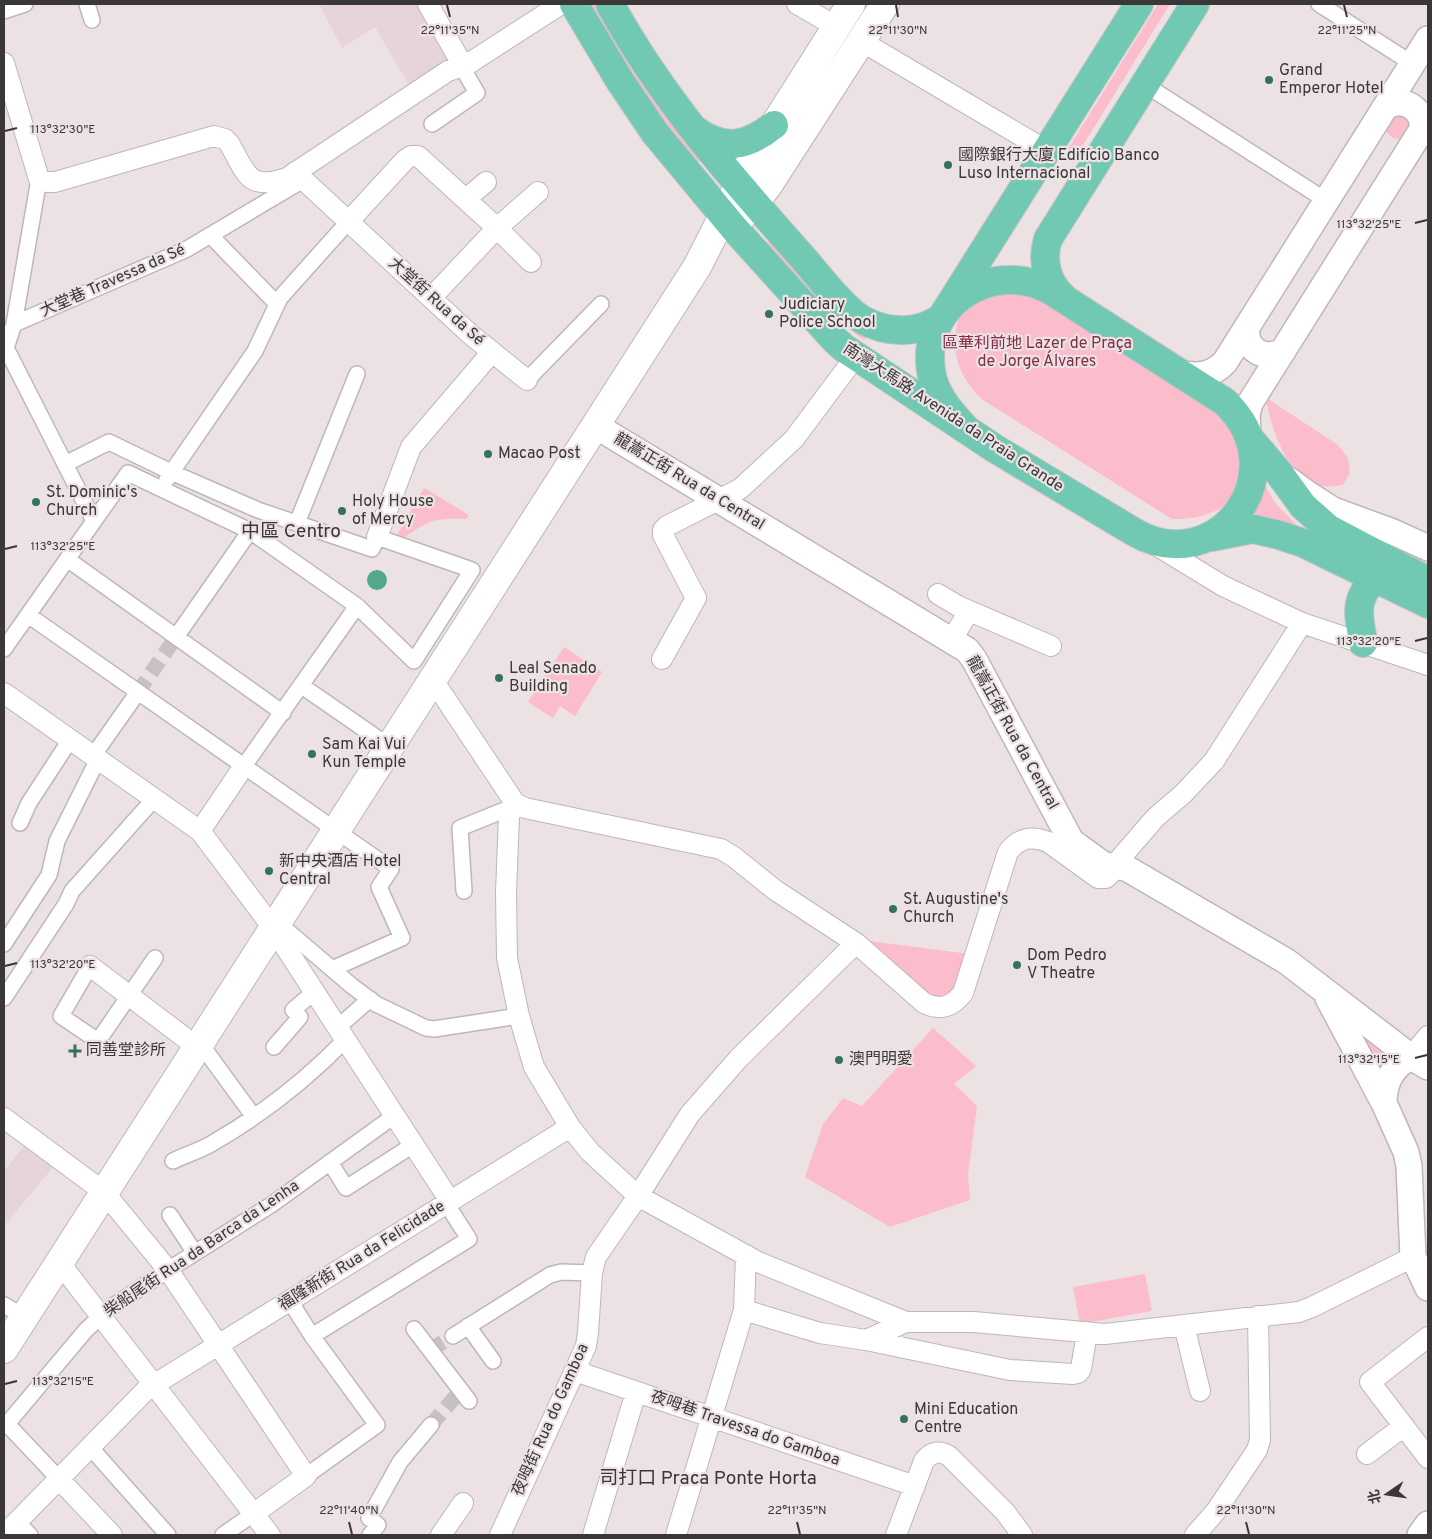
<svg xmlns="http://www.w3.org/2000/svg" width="1432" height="1539" font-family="Overpass,'Noto Sans SC',sans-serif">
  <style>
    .built { fill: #e6d4d8 }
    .green { fill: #fbbccb }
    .water { fill: #53a88c }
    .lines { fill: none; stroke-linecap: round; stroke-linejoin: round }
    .pedestrian-tunnel { stroke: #c9c0c2; stroke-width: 15; stroke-dasharray: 15 8; stroke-linecap: butt }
    .pedestrian-casing { stroke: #bfb6b8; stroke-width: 18 }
    .minor-casing { stroke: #bfb6b8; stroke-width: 22 }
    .tertiary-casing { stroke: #bfb6b8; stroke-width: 28 }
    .secondary-casing { stroke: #bfb6b8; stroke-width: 30 }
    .primary-casing { stroke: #c4c3c3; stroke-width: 30 }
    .pedestrian { stroke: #fff; stroke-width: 15 }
    .minor { stroke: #fff; stroke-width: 20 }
    .tertiary { stroke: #fff; stroke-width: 25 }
    .secondary { stroke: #fff; stroke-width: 28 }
    .primary { stroke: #71c9b4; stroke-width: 28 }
    .ticks { fill: none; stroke: #3b3738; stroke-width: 2 }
    .poi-dot { fill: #34725f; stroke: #ece2e4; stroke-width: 2 }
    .labels { text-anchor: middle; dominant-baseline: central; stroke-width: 4.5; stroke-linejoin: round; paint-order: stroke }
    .poi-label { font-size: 16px; fill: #3b3738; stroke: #ece2e4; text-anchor: start }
    .street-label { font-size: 16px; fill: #3b3738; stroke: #ece2e4 }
    .park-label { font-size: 16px; fill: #842d49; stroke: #ece2e4 }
    .quarter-label { font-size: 19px; fill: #3b3738; stroke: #ece2e4 }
    .ticks-label { font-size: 12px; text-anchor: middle; fill: #3b3738; stroke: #ece2e4; stroke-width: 4.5; stroke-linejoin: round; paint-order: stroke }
  </style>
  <rect width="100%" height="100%" fill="#ece2e4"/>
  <path class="built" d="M319,4H423L452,60L410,87L375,27L342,48Z
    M27,1142L55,1165L4,1226V1171Z"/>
  <path class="green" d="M590,4H599L704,158L694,165L664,126L587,6Z
    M1158,4H1170L1077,155L1068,149Z
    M1402,112L1412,125L1402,139C1387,139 1384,131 1387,118Z
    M772,236L871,330L864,340L829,315L764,246Z
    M1013,280L1212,386L1246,448C1243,460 1242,478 1237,490C1227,513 1195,520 1172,519L983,400C963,382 951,357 956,330C957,323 961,315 963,308Z
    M1265,397L1338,445L1348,458L1350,473L1343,485C1328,488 1310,487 1299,476C1296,473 1294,469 1292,466C1277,445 1271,422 1265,397Z
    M1265,486L1275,503L1301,529L1244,519L1257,504Z
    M424,488L469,515L466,519C436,518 429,520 405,537L397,535Z
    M564,647L602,672L575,716L560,706L553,718L528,702Z
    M861,940L970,954L954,995L933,1001Z
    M933,1028L976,1066L954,1084L977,1106L968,1174L970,1200L890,1227L805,1177L823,1124L843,1098L862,1106Z
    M1360,1032L1393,1055L1377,1069Z
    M1145,1274L1152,1311L1080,1324L1073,1287Z"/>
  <path class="water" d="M367 580a10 10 0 1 1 20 0a10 10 0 1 1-20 0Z"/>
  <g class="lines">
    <path class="pedestrian-tunnel" d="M138,692L176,637
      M430,1350L453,1336
      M431,1425L461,1390"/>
    <defs>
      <path id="pedestrian" d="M87,4L92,20
        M1319,4L1413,64
        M4,11L25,4
        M1144,84L1327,201
        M432,124L477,93L462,67
        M39,179L14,324L6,348L65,464
        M210,235L277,304
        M14,324L187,249L303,180
        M527,380L601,304
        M109,442L171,472L258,510L372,549L377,537L472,570L414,661L357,606L250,531L128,473L94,521L65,464Z
        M167,479L255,351L280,298L348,222
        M297,523L357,374
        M67,559L283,713
        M28,615L391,869L379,887L402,938L332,969
        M176,637L250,531
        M4,649L94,521
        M302,686L390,747
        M93,756L138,692
        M244,766L357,606
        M20,823L29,803L70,740
        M464,891L460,828L512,807
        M277,922L352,986L376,1004L426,1028L434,1029L519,1016
        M4,944L49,875L57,841L98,759
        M90,966L61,1016L98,1041L155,958
        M4,998L66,904L72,891L154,799
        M337,1028L370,999
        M200,1043L254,1117
        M274,1047L300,1017L293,1010L314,992
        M173,1161C185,1155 199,1151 211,1144C260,1116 306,1080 345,1040
        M330,1162L346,1188L413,1145
        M170,1215L195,1253
        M290,1301L312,1336L377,1425L306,1476
        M4,1305L24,1317
        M468,1326L493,1361
        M414,1329L469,1401
        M312,1336L469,1239L446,1203
        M453,1336L550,1275L561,1272L592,1273
        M90,1447L168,1535
        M59,1479L7,1424L86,1330L110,1308L168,1270L271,1205L394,1116
        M17,1522L30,1535
        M223,1535L253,1514
        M370,1535L378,1525L369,1518L400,1462L431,1425"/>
      <path id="minor" d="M428,4L463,66
        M797,4L837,27
        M861,41L1047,151
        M4,63L39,179L47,182H55L214,136L225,139L229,143C247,174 247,191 287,178L448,71L468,64L561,4
        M295,172L470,334L527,380
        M466,199L486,182
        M348,222L405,160L411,156H418L497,228L531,262
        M431,298L497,228L538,192
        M377,537L411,447L492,352
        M1151,542L1223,586L1302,623L1428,665
        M938,594L958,606L1051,646
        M951,641L969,611
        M662,659L696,598L663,535V530L667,526L740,489L794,439L856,356
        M433,680L515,803L525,808L721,849L734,857L775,890L856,943L924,1003C940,1011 952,1007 963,993L1008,852C1019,838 1031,835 1048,842L1098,878H1106L1110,874L1117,862L1156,817L1183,794L1214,761L1302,623
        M4,693L200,831L273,928L450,1201
        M515,803L509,816L506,892L507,958L519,1016L534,1067L570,1127L590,1152L638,1196L758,1262L906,1322
        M200,831L244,766
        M90,966L197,1047
        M1411,1057L1428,1036
        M4,1118L104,1192L168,1270L306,1476L253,1514
        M59,1262L270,1535
        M744,1310L820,1333L866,1340L906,1322H974L1105,1334L1299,1312L1312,1307L1413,1257
        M1184,1325L1200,1391
        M1428,1337L1370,1382L1428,1458
        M866,1340L1010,1370L1073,1374L1078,1373L1081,1369L1087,1332
        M575,1371L915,1486
        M1367,1454L1404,1426
        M59,1479L112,1535
        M4,1535L147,1389L570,1127
        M441,1535L463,1503
        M500,1535L586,1346L588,1333L592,1273L596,1257L638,1196L690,1114L739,1058L856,943
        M593,1535L636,1392
        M676,1535L744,1310L746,1255
        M896,1535L924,1461C931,1452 939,1450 949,1456L1005,1512L1022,1535
        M1195,1535L1216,1511L1257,1450L1260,1440L1258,1316"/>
      <path id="tertiary" d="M1386,107C1403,95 1425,110 1422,130
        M1247,328C1244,350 1265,361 1283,351
        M1178,372C1196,378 1212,376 1225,362L1428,39
        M596,426L967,650L974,659L1071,841L1104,865L1126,868L1286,961L1411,1057L1428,1067
        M1248,433L1247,415L1250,403L1428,120
        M1289,480L1305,492L1333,510L1393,532L1428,548
        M1328,998L1384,1103L1406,1152L1409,1166L1413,1257L1428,1288
        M1384,1103C1384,1083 1392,1066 1411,1057
        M1420,1535L1428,1524"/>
      <path id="secondary" d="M738,221L767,187L885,4
        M4,1349L697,267L749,165L851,4"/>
      <path id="primary" d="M574,4L620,81L655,133L733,227L834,339L844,348L994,448L1134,532C1218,581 1298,471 1225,402L1050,290C988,257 914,310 933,380C939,400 953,415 967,430
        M610,4C661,98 732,178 803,258C818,275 844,310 863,320C888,334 920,334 942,317L1139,4
        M695,130C724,151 747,147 774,125
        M1065,299C1047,284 1041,261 1048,239L1195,4
        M1250,439L1279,473L1303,506L1329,529L1428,581
        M1212,537L1253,529L1279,535L1303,543L1428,604
        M1363,643C1362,633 1359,621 1359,611C1360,592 1373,575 1392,571"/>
    </defs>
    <use href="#pedestrian" class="pedestrian-casing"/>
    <use href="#minor" class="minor-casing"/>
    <use href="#tertiary" class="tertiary-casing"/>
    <use href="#secondary" class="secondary-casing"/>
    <use href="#primary" class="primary-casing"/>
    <use href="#pedestrian" class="pedestrian"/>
    <use href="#minor" class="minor"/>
    <use href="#tertiary" class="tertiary"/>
    <use href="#secondary" class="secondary"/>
    <use href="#primary" class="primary"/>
  </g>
  <path class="ticks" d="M447,5L450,17M896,5L898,17M1344,5L1347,17M5,131L17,128M1415,223L1427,220M5,549L17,546M1415,641L1427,638M5,966L17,963M1415,1058L1427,1055M5,1384L17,1381M349,1522L352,1534M797,1522L800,1534M1246,1522L1249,1534"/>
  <g class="poi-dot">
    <circle cx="1269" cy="80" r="5"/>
    <circle cx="948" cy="165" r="5"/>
    <circle cx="769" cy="314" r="5"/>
    <circle cx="488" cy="454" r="5"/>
    <circle cx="36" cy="502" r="5"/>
    <circle cx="342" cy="511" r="5"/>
    <circle cx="499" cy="678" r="5"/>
    <circle cx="312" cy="754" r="5"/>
    <circle cx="269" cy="871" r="5"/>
    <circle cx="893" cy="909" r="5"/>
    <circle cx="1017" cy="965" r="5"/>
    <path d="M72.5 1043.5h5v5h5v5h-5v5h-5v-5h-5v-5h5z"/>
    <circle cx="839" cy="1060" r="5"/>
    <circle cx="904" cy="1419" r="5"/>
  </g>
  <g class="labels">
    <g class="poi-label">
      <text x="1279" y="71">Grand<tspan x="1279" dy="18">Emperor Hotel</tspan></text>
      <text x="958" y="156">國際銀行大廈 Edifício Banco<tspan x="958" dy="18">Luso Internacional</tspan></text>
      <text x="779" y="305">Judiciary<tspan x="779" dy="18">Police School</tspan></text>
      <text x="498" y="454">Macao Post</text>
      <text x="46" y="493">St. Dominic's<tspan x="46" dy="18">Church</tspan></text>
      <text x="352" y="502">Holy House<tspan x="352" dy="18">of Mercy</tspan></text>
      <text x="509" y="669">Leal Senado<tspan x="509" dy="18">Building</tspan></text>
      <text x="322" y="745">Sam Kai Vui<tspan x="322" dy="18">Kun Temple</tspan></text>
      <text x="279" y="862">新中央酒店 Hotel<tspan x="279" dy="18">Central</tspan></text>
      <text x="903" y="900">St. Augustine's<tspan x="903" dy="18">Church</tspan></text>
      <text x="1027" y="956">Dom Pedro<tspan x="1027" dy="18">V Theatre</tspan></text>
      <text x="86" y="1051">同善堂診所</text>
      <text x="849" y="1060">澳門明愛</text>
      <text x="914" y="1410">Mini Education<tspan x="914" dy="18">Centre</tspan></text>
    </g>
    <g class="street-label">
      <text transform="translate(113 281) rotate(-24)">大堂巷 Travessa da Sé</text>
      <text transform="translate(436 302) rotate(42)">大堂街 Rua da Sé</text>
      <text transform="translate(953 418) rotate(33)">南灣大馬路 Avenida da Praia Grande</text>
      <text transform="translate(689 482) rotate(31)">龍嵩正街 Rua da Central</text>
      <text transform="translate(1012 733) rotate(61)">龍嵩正街 Rua da Central</text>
      <text transform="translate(202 1249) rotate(-34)">柴船尾街 Rua da Barca da Lenha</text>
      <text transform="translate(362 1256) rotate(-32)">福隆新街 Rua da Felicidade</text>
      <text transform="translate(551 1420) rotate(-66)">夜呣街 Rua do Gamboa</text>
      <text transform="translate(745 1429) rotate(19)">夜呣巷 Travessa do Gamboa</text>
    </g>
    <g class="park-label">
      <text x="1037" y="344">區華利前地 Lazer de Praça<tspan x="1037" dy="18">de Jorge Álvares</tspan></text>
    </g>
    <g class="quarter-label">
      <text x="291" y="532">中區 Centro</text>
      <text x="708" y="1479">司打口 Praca Ponte Horta</text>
    </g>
  </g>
  <g class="ticks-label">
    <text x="450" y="34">22°11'35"N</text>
    <text x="898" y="34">22°11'30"N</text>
    <text x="1347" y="34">22°11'25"N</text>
    <text x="63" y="133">113°32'30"E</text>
    <text x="1369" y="228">113°32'25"E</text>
    <text x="63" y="550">113°32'25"E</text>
    <text x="1369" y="645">113°32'20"E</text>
    <text x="63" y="968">113°32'20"E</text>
    <text x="1369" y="1063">113°32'15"E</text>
    <text x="63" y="1385">113°32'15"E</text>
    <text x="349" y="1514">22°11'40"N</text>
    <text x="797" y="1514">22°11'35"N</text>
    <text x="1246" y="1514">22°11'30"N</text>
  </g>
  <rect width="1432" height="1539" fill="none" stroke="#3b3738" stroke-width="10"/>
  <g transform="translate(1387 1494) rotate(257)" stroke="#ece2e4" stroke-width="4" paint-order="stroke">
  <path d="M0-4L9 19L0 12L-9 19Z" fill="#3b3738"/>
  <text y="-8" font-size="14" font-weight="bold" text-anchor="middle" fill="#3b3738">北</text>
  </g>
</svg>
